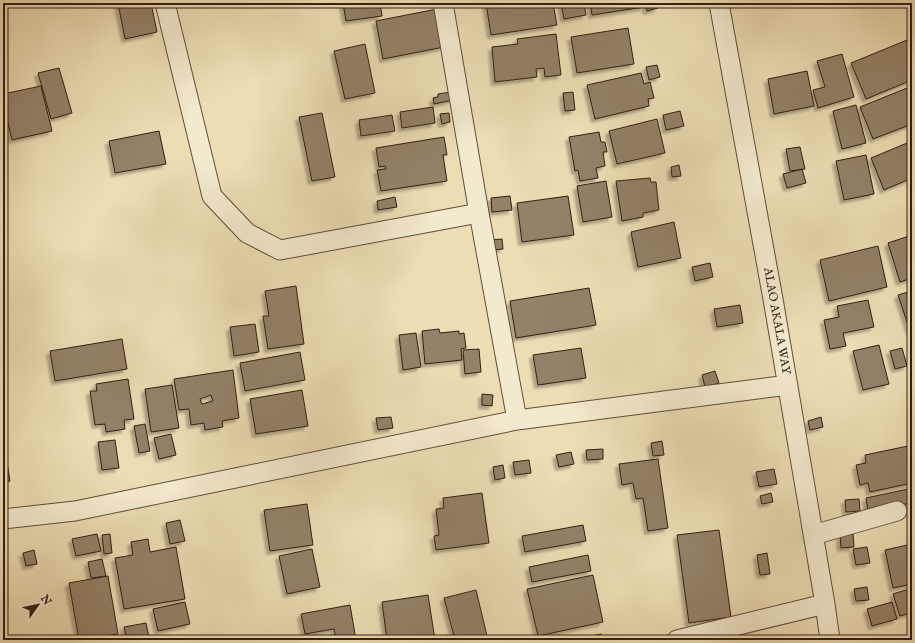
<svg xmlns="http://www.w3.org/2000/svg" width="915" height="643" font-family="'IM FELL English',serif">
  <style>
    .building { fill: #938168; stroke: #321e15; fill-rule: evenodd; filter: url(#shadow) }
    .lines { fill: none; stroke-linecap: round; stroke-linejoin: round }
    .minor-casing { stroke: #604e3d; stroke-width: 21 }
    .minor { stroke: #f3e9ce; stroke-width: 19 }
    .labels { text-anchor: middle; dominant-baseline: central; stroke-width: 4; stroke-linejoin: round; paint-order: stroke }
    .street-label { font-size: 12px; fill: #321e15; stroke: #f3e9ce }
  </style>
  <defs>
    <filter id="shadow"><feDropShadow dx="-3.5" dy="3.5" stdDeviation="1" flood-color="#0004"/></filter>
  </defs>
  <rect width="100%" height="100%" fill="#ecddb4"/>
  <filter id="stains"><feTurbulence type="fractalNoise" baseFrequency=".005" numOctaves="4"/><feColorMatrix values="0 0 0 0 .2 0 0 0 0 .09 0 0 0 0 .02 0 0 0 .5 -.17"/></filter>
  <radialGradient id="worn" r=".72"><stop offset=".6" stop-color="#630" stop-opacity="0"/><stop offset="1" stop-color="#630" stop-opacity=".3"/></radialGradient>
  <path class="building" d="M118,3H151L157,32L125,39Z
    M343,3H380L382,16L346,21Z
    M486,3H553L557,25L491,35Z
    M561,3H584L586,15L564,19Z
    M590,3H643L644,7L592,15Z
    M645,3H656L658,8L647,11Z
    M437,9L444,47L383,59L376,21Z
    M628,28L634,64L577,73L571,37Z
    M556,34L561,75L545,77L544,68L536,69L537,77L495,82L492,47L518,44L517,39Z
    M912,38V80L866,99L851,63Z
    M365,44L375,93L345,99L334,51Z
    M842,54L854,97L818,108L813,90L825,87L817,61Z
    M657,65L660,77L649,80L646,67Z
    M59,68L72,113L51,119L38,73Z
    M807,71L814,106L774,114L768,79Z
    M641,73L644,84L650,82L654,98L648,99L649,106L595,119L587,85Z
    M41,86L52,131L12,140L3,101V94Z
    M912,86V124L873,139L860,107Z
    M451,92L453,100L434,104L433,98L438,97V94Z
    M573,92L575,110L565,111L563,93Z
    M856,105L866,143L842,149L833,111Z
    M433,107L435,123L402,128L400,112Z
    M680,111L684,126L666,130L663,115Z
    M322,113L335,177L312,181L299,117Z
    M449,113L450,122L442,124L440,114Z
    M392,115L395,131L361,136L359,120Z
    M657,119L665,153L617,164L609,131Z
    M159,131L166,164L115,173L109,141Z
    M599,132L601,142H605L607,152H603L605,166L596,168L598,178L580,181L578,170L575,171L569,137Z
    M444,137L447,155H443L447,181L381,191L377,170L386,169L385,166L379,167L376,148Z
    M912,141V178L884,190L871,158Z
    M800,147L805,169L790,171L786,149Z
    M866,155L874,194L844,200L836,161Z
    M679,165L681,176L672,177L671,167Z
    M802,169L806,183L787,188L783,174Z
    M650,178L651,182H656L659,210L643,213V217L622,221L616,181Z
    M606,181L612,217L583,222L577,186Z
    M510,196L512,210L492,212L491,198Z
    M568,196L574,235L522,242L517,203Z
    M395,197L397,207L378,210L377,201Z
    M674,222L681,258L638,267L631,232Z
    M912,235V278L900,282L888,243Z
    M502,239L503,249L492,250L490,240Z
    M878,246L887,287L829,301L820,260Z
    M710,263L713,277L695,281L692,267Z
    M296,286L304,344L268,349L263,316H269L265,291Z
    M589,288L596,325L516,338L510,301Z
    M912,291V331H910L898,295Z
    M868,300L874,327L843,333L846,346L830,349L824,320L839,317L837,306Z
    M740,305L743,323L717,327L714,309Z
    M255,324L259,352L234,356L230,327Z
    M439,329L440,333L459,331V334L464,333L466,348L461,349L462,360L425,364L422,331Z
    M416,333L421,367L403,370L399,335Z
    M122,339L127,369L55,381L50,351Z
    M879,345L889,384L863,390L853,351Z
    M581,348L586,378L538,385L533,355Z
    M902,348L907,366L895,369L890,351Z
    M479,349L481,372L465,374L463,350Z
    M300,352L305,380L245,391L240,363Z
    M233,370L239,418L222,421L223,427L205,430L204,423L191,425L189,409L179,410L174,379ZM211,395L213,401L202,404L200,399Z
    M715,371L719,383L705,387L702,375Z
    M128,379L134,419L124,420L125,429L106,432L105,424L95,425L90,391H97L96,384Z
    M172,385L179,428L151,432L145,389Z
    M302,390L308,426L256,434L250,399Z
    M482,394L493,395L492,406L482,405Z
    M391,417L393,428L378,430L376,418Z
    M821,417L823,427L810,430L808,421Z
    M145,424L150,451L139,453L134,426Z
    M171,434L176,455L159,459L154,438Z
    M115,440L119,468L102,470L98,442Z
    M662,441L664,455L653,456L651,443Z
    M908,446L911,462H912V483L870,492L868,483L860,485L856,465L866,463L865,455Z
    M603,449V459L587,460L586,450Z
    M3,450H5L10,481L3,483Z
    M571,452L574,464L559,467L556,455Z
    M658,459L668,528L648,531L643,498L636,499L633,483L622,485L619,464Z
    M529,460L531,473L515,475L513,462Z
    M503,465L505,478L495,480L493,467Z
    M774,469L777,484L759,487L756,472Z
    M908,489L911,503L868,511L866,498Z
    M482,493L489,543L436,550L434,536L439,535L436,509L444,508L443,498Z
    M771,493L773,502L762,504L760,496Z
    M859,499L860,511L846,512L845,500Z
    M307,504L313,545L270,551L264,510Z
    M180,520L185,541L170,544L166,523Z
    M583,525L586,541L525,552L522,536Z
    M719,530L731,617L689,623L677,535Z
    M97,534L101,551L76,556L72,539Z
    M110,534L112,553L104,554L102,535Z
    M853,534L854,547L841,548L840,535Z
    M148,539L150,552L176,547L185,599L124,609L115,558L133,555L131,542Z
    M912,544V584L893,588L885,550Z
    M867,547L870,563L856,565L853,549Z
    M312,549L320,587L287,594L279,556Z
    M34,550L37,564L26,566L23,553Z
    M767,553L770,574L760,575L757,555Z
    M588,555L591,571L532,582L529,567Z
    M102,559L106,576L91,578L88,562Z
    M593,575L603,622L538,636L527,589Z
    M108,576L118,634L79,640L69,583Z
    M867,587L869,600L856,601L854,589Z
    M912,588V612L900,616L893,594Z
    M476,590L488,640H455L444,598Z
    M428,595L435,640H387L382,602Z
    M185,602L190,624L158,631L153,609Z
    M892,602L897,619L872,626L867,609Z
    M350,605L356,640H336L334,629L305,634L301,614Z
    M146,623L149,637L127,640L124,627Z
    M601,634L602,640H587L586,637Z"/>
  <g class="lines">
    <defs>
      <path id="minor" d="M165,3L212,196L247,233L280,250L479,213
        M443,3L479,213L517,420
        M719,3L773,299L825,604L830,640
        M3,519L75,511L517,420L788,385
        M813,535L897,511
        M677,640L825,604"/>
    </defs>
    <use href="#minor" class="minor-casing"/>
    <use href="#minor" class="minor"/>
  </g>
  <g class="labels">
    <g class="street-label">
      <text transform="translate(777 321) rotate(80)">ALAO AKALA WAY</text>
    </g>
  </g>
  <rect width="915" height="643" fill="none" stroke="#ecddb4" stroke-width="16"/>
  <rect x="4" y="4" width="907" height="635" fill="none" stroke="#321e15" stroke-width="2"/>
  <rect x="8" y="8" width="899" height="627" fill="none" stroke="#321e15"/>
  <g transform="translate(38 605) rotate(57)" stroke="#f3e9ce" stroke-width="3" paint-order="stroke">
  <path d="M0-3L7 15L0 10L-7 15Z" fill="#321e15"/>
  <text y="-6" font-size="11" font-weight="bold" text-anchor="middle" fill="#321e15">N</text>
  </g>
  <rect width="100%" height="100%" filter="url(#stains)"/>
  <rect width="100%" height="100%" fill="url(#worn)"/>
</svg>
